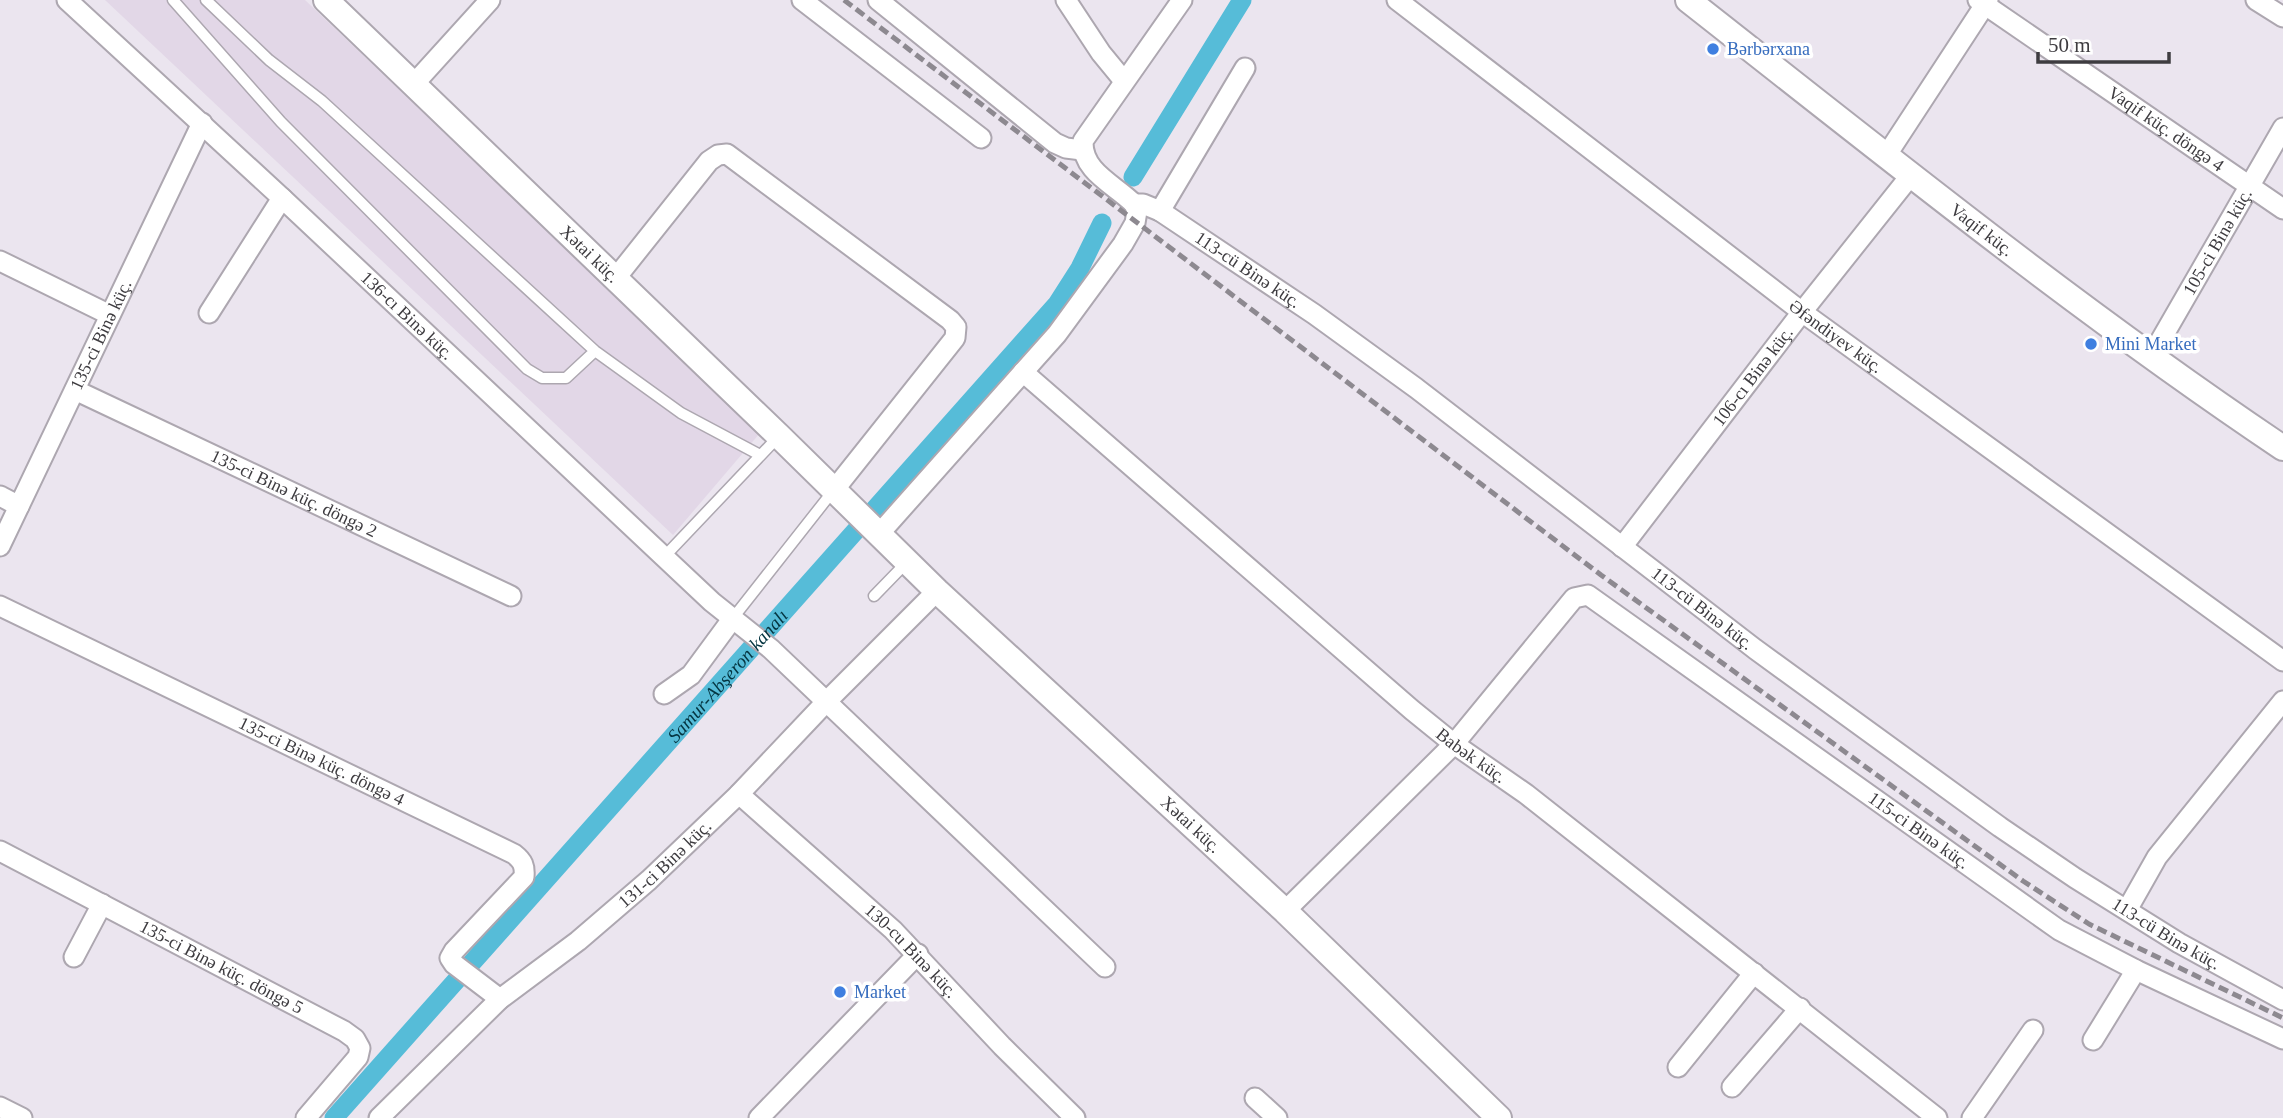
<svg xmlns="http://www.w3.org/2000/svg" width="2283" height="1118" font-family="'Times New Roman',serif">
  <style>
    .built { fill: #e2d7e7 }
    .lines { fill: none; stroke-linecap: round; stroke-linejoin: round }
    .canal { stroke: #56bcd8; stroke-width: 19 }
    .service-casing { stroke: #ada7b0; stroke-width: 13 }
    .minor-casing { stroke: #ada7b0; stroke-width: 23 }
    .tertiary-casing { stroke: #ada7b0; stroke-width: 28 }
    .service { stroke: #fff; stroke-width: 10 }
    .minor { stroke: #fff; stroke-width: 19 }
    .tertiary { stroke: #fff; stroke-width: 24 }
    .rail { stroke: #8d8990; stroke-width: 5; stroke-dasharray: 10 5; stroke-linecap: butt }
    .shop-dot { fill: #3f7fe0; stroke: #fff; stroke-width: 2.5 }
    .labels { text-anchor: middle; dominant-baseline: central; stroke-width: 7; stroke-linejoin: round; paint-order: stroke }
    .shop-label { font-size: 18px; fill: #366cbe; stroke: #fff; text-anchor: start }
    .street-label { font-size: 18px; fill: #3e3c40; stroke: #fff }
    .water-label { font-size: 19px; font-style: italic; fill: #043541; stroke: #fff }
  </style>
  <rect width="100%" height="100%" fill="#ebe5ef"/>
  <path class="built" d="M105,0H305L760,433L673,535Z"/>
  <g class="lines">
    <g class="canal">
      <path d="M1133,177L1242,0"/>
      <path id="s1" d="M334,1118L1057,304L1080,268L1102,223"/>
    </g>
    <defs>
      <path id="service" d="M173,0L281,122L527,369L542,378H566L595,351
        M206,0L269,60L322,101L595,351L681,413L760,455
        M664,557L779,436
        M874,596L907,562
        M733,618L833,491"/>
      <g id="minor">
        <path id="s2" d="M67,0L282,198L712,602L771,649L1105,967"/>
        <path d="M802,0L981,138"/>
        <path d="M878,0L1055,143L1066,148L1082,150"/>
        <path d="M1066,0L1101,53L1124,81"/>
        <path id="s3" d="M1397,0L1802,312L2283,661"/>
        <path id="s4" d="M1978,0L2283,209"/>
        <path d="M2256,0L2283,17"/>
        <path d="M413,85L490,0"/>
        <path d="M1886,156L1988,0"/>
        <path id="s5" d="M1134,204H1143L1160,211L1314,314L1416,388L1755,649L2000,827L2075,878L2179,943L2283,1000"/>
        <path d="M1160,211L1245,68"/>
        <path d="M0,261L110,315"/>
        <path d="M615,279L709,161L718,155L727,154L950,320L956,327L955,338L834,490"/>
        <path d="M209,313L282,198"/>
        <path id="s6" d="M2151,357L2283,128"/>
        <path id="s7" d="M1023,372L1412,710L1454,744L1526,794L1937,1118"/>
        <path id="s8" d="M75,390L511,596"/>
        <path d="M0,496L19,506"/>
        <path d="M879,534L1057,334L1123,244L1135,223L1137,211L1134,204C1114,184 1082,172 1083,141L1182,0"/>
        <path id="s9" d="M0,546L202,123"/>
        <path id="s10" d="M1622,547L1802,312L1911,175"/>
        <path id="s11" d="M0,606L514,854C523,861 525,866 524,877L454,951L450,958L454,964L500,999"/>
        <path d="M664,694L691,675L733,618"/>
        <path id="s12" d="M739,794L893,930L1002,1046L1075,1118"/>
        <path id="s13" d="M0,851L344,1031L355,1039L360,1048L358,1057L306,1118"/>
        <path d="M2127,910L2157,857L2283,701"/>
        <path id="s14" d="M1285,911L1454,744L1574,598L1588,595L2059,930L2136,970L2283,1039"/>
        <path d="M74,957L102,904"/>
        <path d="M2093,1040L2136,970"/>
        <path d="M1678,1067L1754,973"/>
        <path d="M1732,1087L1800,1008"/>
        <path d="M1255,1098L1277,1118"/>
        <path d="M0,1107L22,1118"/>
        <path id="s15" d="M379,1118L500,999L578,941L649,880L739,794L827,701L937,591"/>
        <path d="M759,1118L918,954"/>
        <path d="M1972,1118L2033,1030"/>
      </g>
      <g id="tertiary">
        <path id="s16" d="M326,0L779,436L937,591L1285,911L1499,1118"/>
        <path id="s17" d="M1688,0C1883,153 2077,310 2283,448"/>
      </g>
    </defs>
    <use href="#service" class="service-casing"/>
    <use href="#minor" class="minor-casing"/>
    <use href="#tertiary" class="tertiary-casing"/>
    <use href="#service" class="service"/>
    <use href="#minor" class="minor"/>
    <use href="#tertiary" class="tertiary"/>
    <path class="rail" d="M844,0L1601,575L2023,881L2089,924L2283,1018"/>
  </g>
  <g class="shop-dot">
    <circle cx="1713" cy="49" r="7"/>
    <circle cx="2091" cy="344" r="7"/>
    <circle cx="840" cy="992" r="7"/>
  </g>
  <g class="labels">
    <g class="shop-label">
      <text x="1727" y="49">Bərbərxana</text>
      <text x="2105" y="344">Mini Market</text>
      <text x="854" y="992">Market</text>
    </g>
    <g class="street-label">
      <text stroke="none"><textPath href="#s4" startOffset="228">Vaqif küç. döngə 4</textPath></text>
      <text stroke="none"><textPath href="#s17" startOffset="373">Vaqif küç.</textPath></text>
      <text stroke="none"><textPath href="#s6" startOffset="133">105-ci Binə küç.</textPath></text>
      <text stroke="none"><textPath href="#s16" startOffset="366">Xətai küç.</textPath></text>
      <text stroke="none"><textPath href="#s5" startOffset="133">113-cü Binə küç.</textPath></text>
      <text stroke="none"><textPath href="#s2" startOffset="464">136-cı Binə küç.</textPath></text>
      <text stroke="none"><textPath href="#s9" startOffset="234">135-ci Binə küç.</textPath></text>
      <text stroke="none"><textPath href="#s3" startOffset="553">Əfəndiyev küç.</textPath></text>
      <text stroke="none"><textPath href="#s10" startOffset="215">106-cı Binə küç.</textPath></text>
      <text stroke="none"><textPath href="#s8" startOffset="242">135-ci Binə küç. döngə 2</textPath></text>
      <text stroke="none"><textPath href="#s5" startOffset="700">113-cü Binə küç.</textPath></text>
      <text stroke="none"><textPath href="#s7" startOffset="590">Babək küç.</textPath></text>
      <text stroke="none"><textPath href="#s11" startOffset="357">135-ci Binə küç. döngə 4</textPath></text>
      <text stroke="none"><textPath href="#s16" startOffset="1195">Xətai küç.</textPath></text>
      <text stroke="none"><textPath href="#s14" startOffset="847">115-ci Binə küç.</textPath></text>
      <text stroke="none"><textPath href="#s15" startOffset="383">131-ci Binə küç.</textPath></text>
      <text stroke="none"><textPath href="#s5" startOffset="1267">113-cü Binə küç.</textPath></text>
      <text stroke="none"><textPath href="#s12" startOffset="233">130-cu Binə küç.</textPath></text>
      <text stroke="none"><textPath href="#s13" startOffset="250">135-ci Binə küç. döngə 5</textPath></text>
    </g>
    <g class="water-label">
      <text stroke="none"><textPath href="#s1" startOffset="592">Samur-Abşeron kanalı</textPath></text>
    </g>
  </g>
  <path d="M2038 52v10h131v-10" fill="none" stroke="#3e3c40" stroke-width="3.5"/>
  <text x="2048" y="52" font-size="21" fill="#3e3c40" stroke="#ffffff" stroke-width="5" paint-order="stroke">50 m</text>
</svg>
